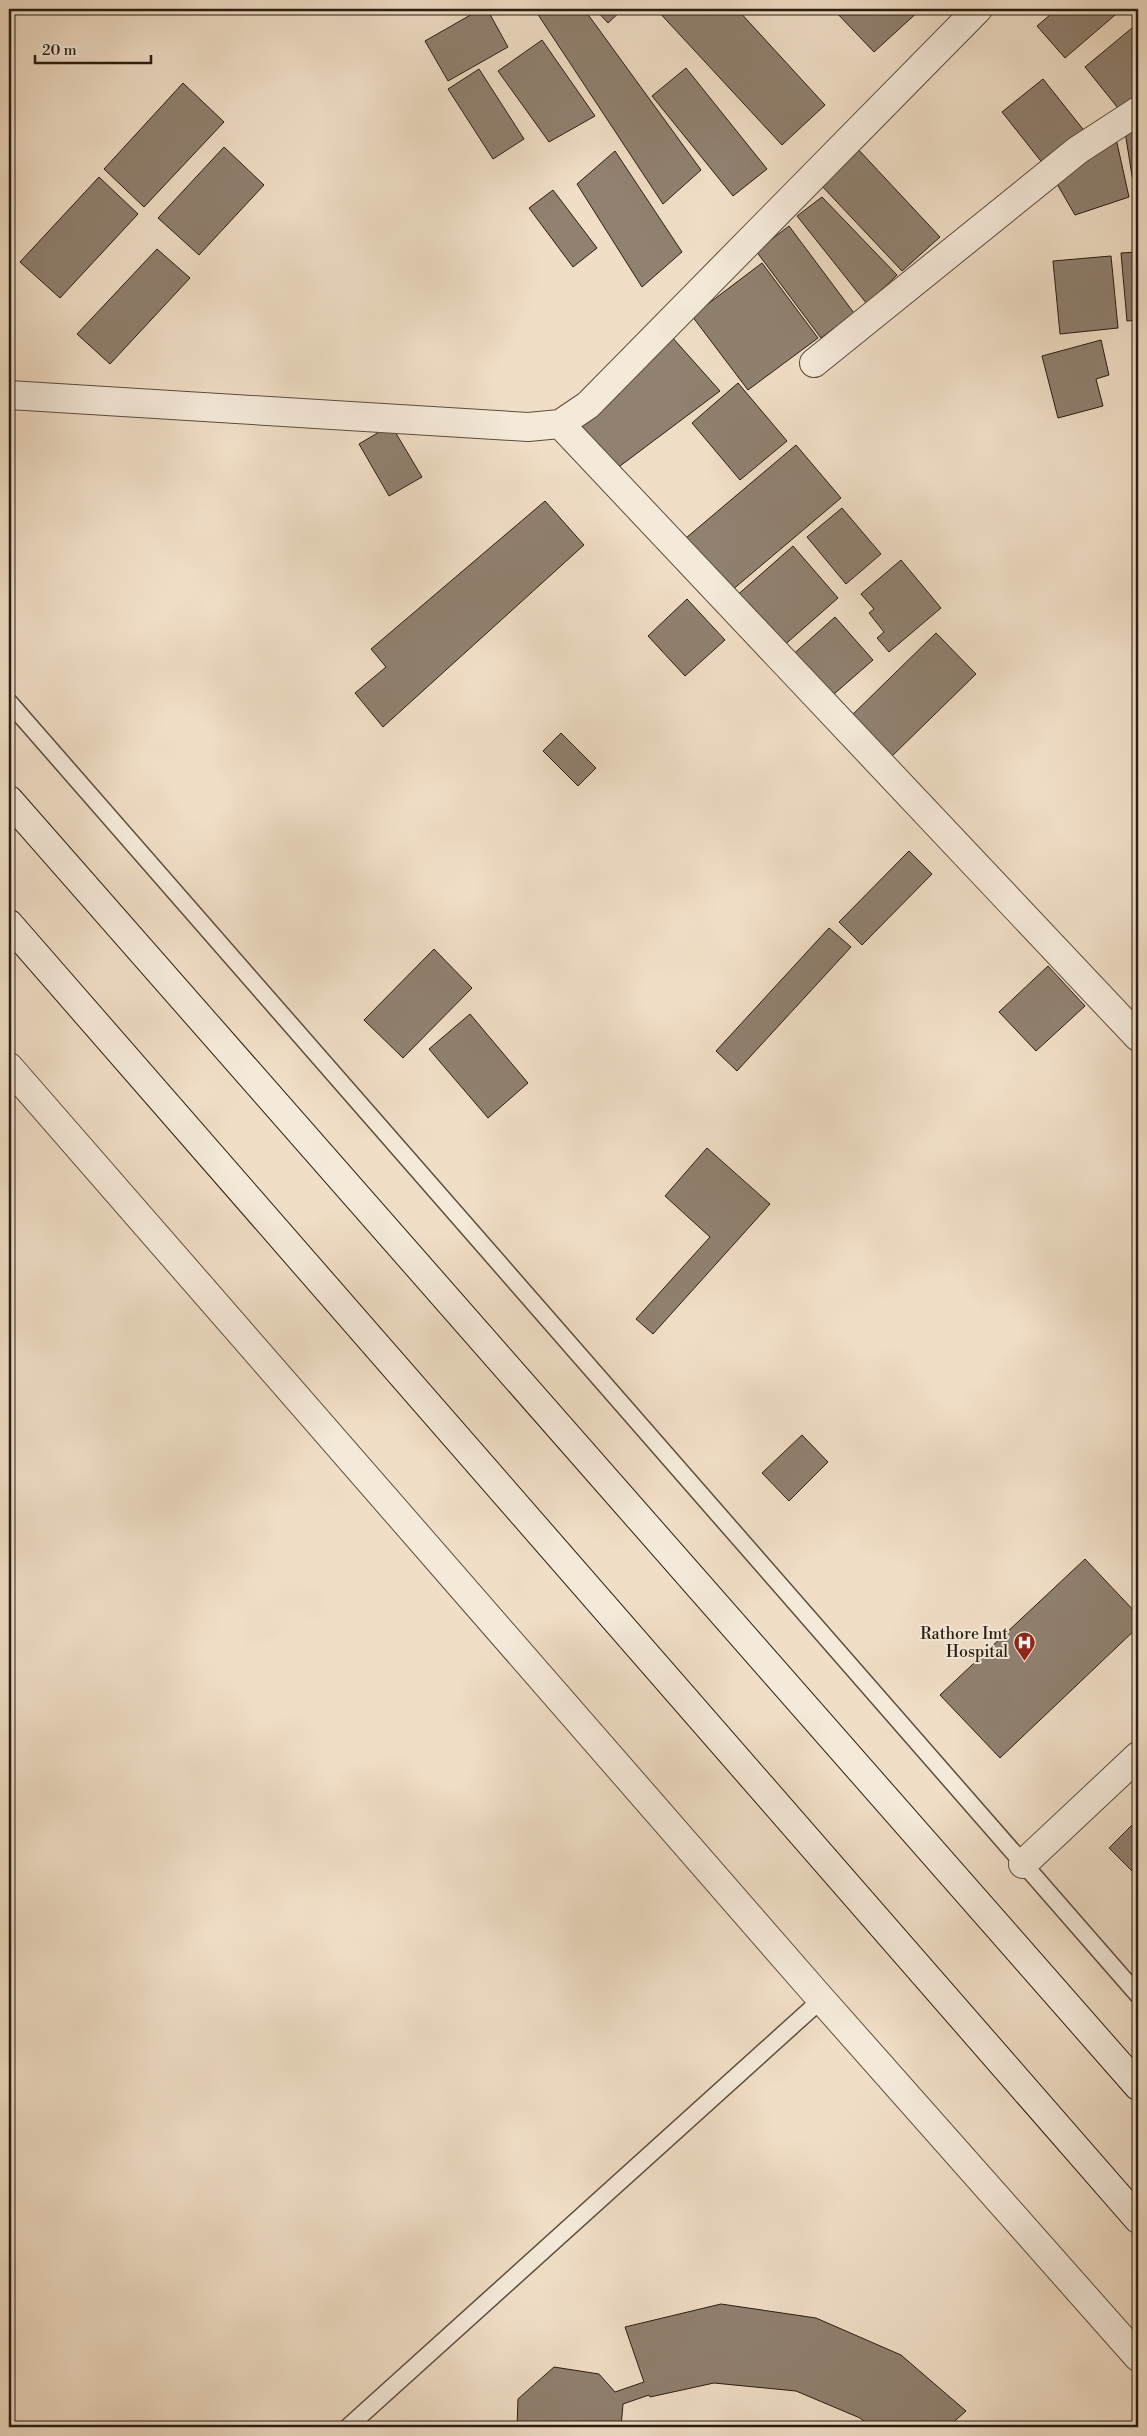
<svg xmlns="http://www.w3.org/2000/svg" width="1147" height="2436" viewBox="0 0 1147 2436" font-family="'Libre Bodoni',serif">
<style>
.building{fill:#908170;stroke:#291d12}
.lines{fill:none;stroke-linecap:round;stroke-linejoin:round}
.lane-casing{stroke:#5b4d3f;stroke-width:19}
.street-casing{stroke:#5b4d3f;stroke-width:30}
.secondary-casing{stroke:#291d12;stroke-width:30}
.lane{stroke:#f5eada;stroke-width:16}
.street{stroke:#f5eada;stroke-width:28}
.secondary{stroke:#f5eada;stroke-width:28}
.labels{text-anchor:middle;stroke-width:4;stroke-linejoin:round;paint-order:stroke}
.poi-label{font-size:16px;fill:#291d12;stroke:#f5eada;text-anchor:end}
</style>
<rect width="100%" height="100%" fill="#f0dec6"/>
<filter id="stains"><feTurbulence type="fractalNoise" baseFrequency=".004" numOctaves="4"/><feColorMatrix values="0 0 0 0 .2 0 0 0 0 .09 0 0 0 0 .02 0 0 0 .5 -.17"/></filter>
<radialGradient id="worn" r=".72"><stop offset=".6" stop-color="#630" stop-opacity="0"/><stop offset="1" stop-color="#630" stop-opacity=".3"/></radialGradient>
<g class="building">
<path d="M 481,9 L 487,9 L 508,47 L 448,81 L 425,41 Z"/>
<path d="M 584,9 L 701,170 L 663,204 L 535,10 Z"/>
<path d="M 595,9 L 623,9 L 608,23 Z"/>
<path d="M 656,9 L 737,9 L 825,105 L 782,145 Z"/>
<path d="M 833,9 L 921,9 L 874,52 Z"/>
<path d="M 1057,9 L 1122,9 L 1065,58 L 1037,26 Z"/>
<path d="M 1138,23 L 1138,100 L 1122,113 L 1085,67 Z"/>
<path d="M 542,40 L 595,116 L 549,142 L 498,71 Z"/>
<path d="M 686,68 L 767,169 L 733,196 L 652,96 Z"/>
<path d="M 479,69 L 524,139 L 493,159 L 448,89 Z"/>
<path d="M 1043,79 L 1086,133 L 1044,165 L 1002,112 Z"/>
<path d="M 183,83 L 224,122 L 144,207 L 104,169 Z"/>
<path d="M 1138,130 L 1138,193 L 1135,194 L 1125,132 Z"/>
<path d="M 1115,134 L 1129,197 L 1075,215 L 1053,177 Z"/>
<path d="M 224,147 L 264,185 L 199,255 L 158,218 Z"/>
<path d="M 856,147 L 940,237 L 902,271 L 820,184 Z"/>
<path d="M 615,151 L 682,252 L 642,287 L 577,184 Z"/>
<path d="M 99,177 L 138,214 L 60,298 L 20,262 Z"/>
<path d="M 553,190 L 597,248 L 573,267 L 529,208 Z"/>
<path d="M 822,197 L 897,275 L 867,304 L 797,216 Z"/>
<path d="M 789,226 L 854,313 L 821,338 L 756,251 Z"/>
<path d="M 157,249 L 190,278 L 110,364 L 77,334 Z"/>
<path d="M 1138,252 L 1138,320 L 1127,321 L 1121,253 Z"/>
<path d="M 1111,256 L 1118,328 L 1060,334 L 1053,261 Z"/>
<path d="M 762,263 L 818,338 L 748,390 L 692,316 Z"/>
<path d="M 671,336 L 720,391 L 612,472 L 576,428 Z"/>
<path d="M 1101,340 L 1109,375 L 1096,379 L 1103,406 L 1058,418 L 1042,356 Z"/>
<path d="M 738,383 L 787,441 L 740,480 L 692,423 Z"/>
<path d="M 391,425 L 422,477 L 389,496 L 359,444 Z"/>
<path d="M 796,445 L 841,498 L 731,591 L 686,538 Z"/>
<path d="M 545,501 L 584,545 L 383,727 L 355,693 L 386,667 L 371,649 Z"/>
<path d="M 842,508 L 881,554 L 846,584 L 807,537 Z"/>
<path d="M 793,546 L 838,598 L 781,648 L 734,598 Z"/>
<path d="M 901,560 L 941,608 L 889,652 L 877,638 L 884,632 L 869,613 L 874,609 L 861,594 Z"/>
<path d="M 687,599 L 725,640 L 685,676 L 648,636 Z"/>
<path d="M 835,617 L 873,660 L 826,701 L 789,658 Z"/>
<path d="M 936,633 L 976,674 L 887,761 L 847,720 Z"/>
<path d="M 561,733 L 596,768 L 578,786 L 543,751 Z"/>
<path d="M 909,851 L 932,874 L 862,945 L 839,922 Z"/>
<path d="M 829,928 L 851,947 L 737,1071 L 716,1051 Z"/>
<path d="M 434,949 L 472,988 L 403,1058 L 364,1020 Z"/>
<path d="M 1048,966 L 1085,1006 L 1036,1051 L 999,1012 Z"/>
<path d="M 470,1014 L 528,1083 L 488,1118 L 429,1049 Z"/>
<path d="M 707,1148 L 770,1204 L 653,1334 L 636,1319 L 710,1237 L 665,1196 Z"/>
<path d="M 802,1435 L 828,1462 L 789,1501 L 762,1473 Z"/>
<path d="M 1085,1559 L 1138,1615 L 1138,1627 L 1000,1758 L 940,1695 Z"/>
<path d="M 1138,1819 L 1138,1877 L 1109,1848 Z"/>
<path d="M 721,2304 L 816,2318 L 901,2355 L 966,2411 L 948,2427 L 871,2427 L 860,2418 L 796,2391 L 714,2383 L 650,2397 L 649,2395 L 623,2404 L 621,2427 L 517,2427 L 518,2399 L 554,2367 L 599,2374 L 615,2392 L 644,2382 L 625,2327 Z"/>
</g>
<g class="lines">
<defs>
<g id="lane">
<path d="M 9,702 L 1138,1995"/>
<path d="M 348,2427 L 822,1999"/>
</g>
<g id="street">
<path d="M 814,363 L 1078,150 L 1138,111"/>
<path d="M 9,395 L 528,427 L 560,424 L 588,405 L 978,9"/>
<path d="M 560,424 L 1138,1037"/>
<path d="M 9,1067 L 814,1991 L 1138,2357"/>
<path d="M 1023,1864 L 1138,1756"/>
</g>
<g id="secondary">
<path d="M 9,800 L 1138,2086"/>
<path d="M 9,924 L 1138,2219"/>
</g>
</defs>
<use href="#lane" class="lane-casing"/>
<use href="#street" class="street-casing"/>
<use href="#secondary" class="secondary-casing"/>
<use href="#lane" class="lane"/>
<use href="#street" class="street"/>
<use href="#secondary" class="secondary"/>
</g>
<defs>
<symbol id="hospital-pin" viewBox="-11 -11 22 30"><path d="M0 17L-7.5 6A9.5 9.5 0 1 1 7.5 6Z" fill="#8f2418" stroke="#f5eada"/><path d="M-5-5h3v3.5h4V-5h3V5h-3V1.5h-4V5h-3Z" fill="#fff"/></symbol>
</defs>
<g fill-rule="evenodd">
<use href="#hospital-pin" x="1012" y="1630" width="25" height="34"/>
</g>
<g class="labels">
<g class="poi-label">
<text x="1008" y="1639">Rathore Imt<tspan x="1008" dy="18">Hospital</tspan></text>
</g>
</g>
<rect width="1147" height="2436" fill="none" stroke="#f0dec6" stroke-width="30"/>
<rect x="10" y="10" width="1127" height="2416" fill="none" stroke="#291d12" stroke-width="2.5"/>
<rect x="15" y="15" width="1117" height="2406" fill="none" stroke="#291d12"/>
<path d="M35 55v8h116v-8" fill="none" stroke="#291d12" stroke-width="2.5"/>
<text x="42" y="55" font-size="15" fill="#291d12" stroke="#f5eada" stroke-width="4" paint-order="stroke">20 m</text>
<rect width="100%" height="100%" filter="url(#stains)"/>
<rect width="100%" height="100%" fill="url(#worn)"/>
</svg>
